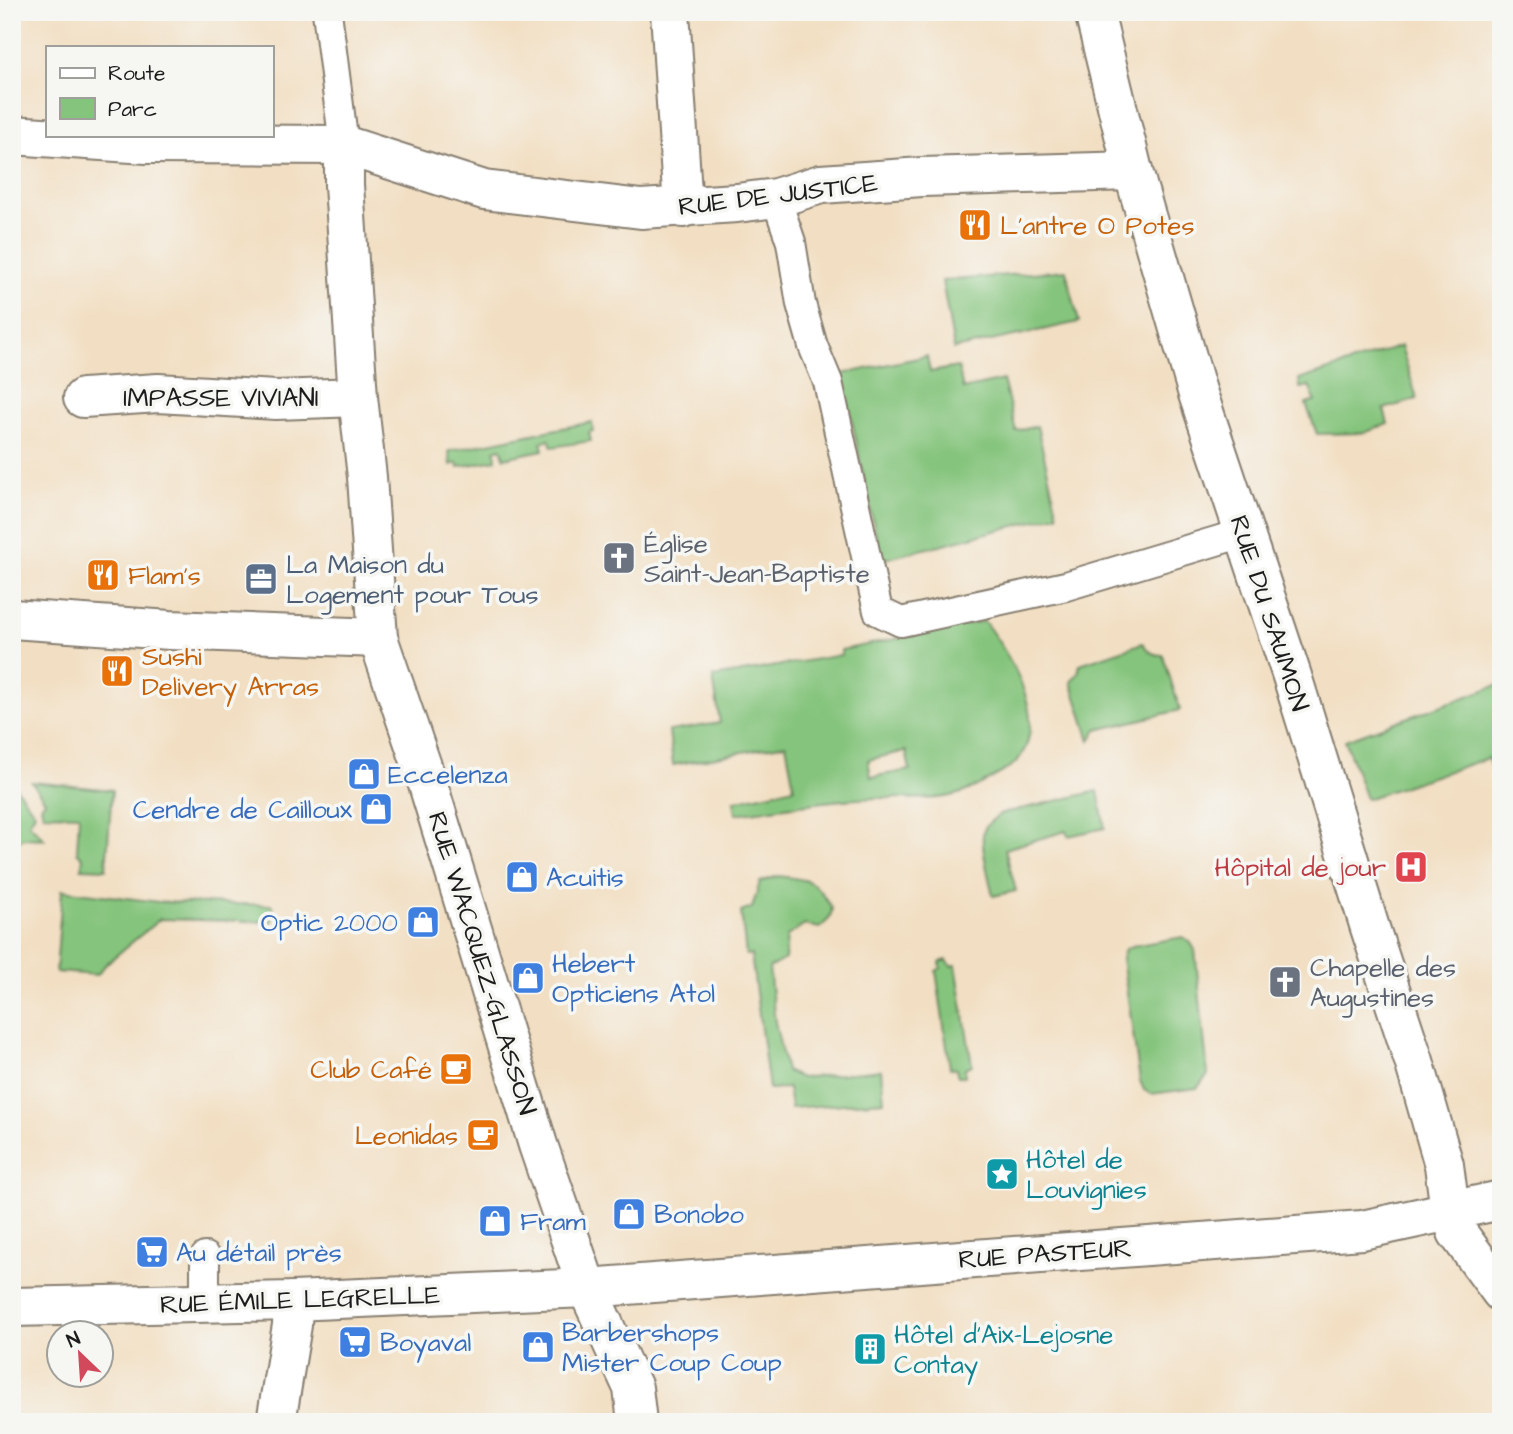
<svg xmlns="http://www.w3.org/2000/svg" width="1513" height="1434" viewBox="0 0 1513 1434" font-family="'Architects Daughter',sans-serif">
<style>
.green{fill:#84c47c;stroke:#50704c;stroke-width:2;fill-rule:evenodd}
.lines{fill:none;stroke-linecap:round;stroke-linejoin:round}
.lane-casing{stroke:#877e70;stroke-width:32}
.street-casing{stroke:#877e70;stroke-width:42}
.lane{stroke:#fff;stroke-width:28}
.street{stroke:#fff;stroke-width:38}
.labels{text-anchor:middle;stroke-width:7;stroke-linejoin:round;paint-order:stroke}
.street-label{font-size:26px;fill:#1c1c1c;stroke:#f6f6f2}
.food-label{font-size:26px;fill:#c56008;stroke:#f6f6f2;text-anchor:start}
.worship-label{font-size:26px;fill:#5b616d;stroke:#f6f6f2;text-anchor:start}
.service-label{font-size:26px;fill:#4e5e75;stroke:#f6f6f2;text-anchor:start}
.shop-label{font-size:26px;fill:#366cbe;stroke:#f6f6f2;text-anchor:start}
.health-label{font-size:26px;fill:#be3a42;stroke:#f6f6f2;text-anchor:end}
.culture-label{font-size:26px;fill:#0d838f;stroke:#f6f6f2;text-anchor:start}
</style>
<rect width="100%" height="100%" fill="#f6f6f2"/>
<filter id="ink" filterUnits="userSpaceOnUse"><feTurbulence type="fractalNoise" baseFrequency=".0143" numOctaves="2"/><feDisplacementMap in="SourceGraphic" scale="14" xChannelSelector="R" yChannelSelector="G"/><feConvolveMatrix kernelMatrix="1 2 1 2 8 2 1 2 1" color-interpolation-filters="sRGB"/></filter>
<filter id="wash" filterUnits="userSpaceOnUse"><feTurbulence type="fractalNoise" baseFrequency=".00686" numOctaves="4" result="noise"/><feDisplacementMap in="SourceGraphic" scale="28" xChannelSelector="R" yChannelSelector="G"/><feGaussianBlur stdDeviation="1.57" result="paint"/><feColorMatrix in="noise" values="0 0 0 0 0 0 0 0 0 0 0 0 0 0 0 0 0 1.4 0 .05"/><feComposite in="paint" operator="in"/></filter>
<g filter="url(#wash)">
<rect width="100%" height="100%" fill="#f2dfc3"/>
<g class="green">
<path d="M 1066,270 L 1079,322 L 954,349 L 942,281 Z"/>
<path d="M 1401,346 L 1417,399 L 1384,409 L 1388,424 L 1364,433 L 1317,434 L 1306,404 L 1315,401 L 1309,386 L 1300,388 L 1299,380 Z"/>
<path d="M 927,356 L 930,372 L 958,367 L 963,389 L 1003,380 L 1016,431 L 1037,426 L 1058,515 L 881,560 L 842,374 Z"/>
<path d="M 592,422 L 593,431 L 589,432 L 591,441 L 552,447 L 549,439 L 541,442 L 543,450 L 504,458 L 501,448 L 495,450 L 496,460 L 458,467 L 457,463 L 451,465 L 449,451 Z"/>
<path d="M 984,621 C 1009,654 1048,715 1021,756 C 1013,768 999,774 987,781 C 978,785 968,792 958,794 C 931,802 906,797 879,798 C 831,799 783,808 736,814 L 734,801 L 794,788 L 786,744 L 673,765 L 669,731 L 720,723 L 713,677 L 841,655 L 841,650 ZM 906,751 L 910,770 L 871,777 L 868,760 Z"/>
<path d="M 1143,643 C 1148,652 1153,655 1163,655 L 1180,710 L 1097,730 L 1090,740 L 1071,682 L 1078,673 L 1080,664 Z"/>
<path d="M 1501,684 L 1501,775 L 1494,777 L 1488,758 L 1366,799 L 1345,740 Z"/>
<path d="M 12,778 L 15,786 L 35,813 L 29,823 L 44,839 L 23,838 L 12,848 Z"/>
<path d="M 32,782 L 112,790 L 106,869 L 81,868 L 83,858 L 77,852 L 79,815 L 43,814 L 41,806 L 45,801 Z"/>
<path d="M 1098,791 L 1105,828 L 1068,836 L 1066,831 L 1005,849 L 1016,891 L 993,896 C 990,882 979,841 984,830 C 987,823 995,818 1000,814 Z"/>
<path d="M 778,876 C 812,881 814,878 832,909 L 830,918 L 820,928 L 805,925 L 787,936 L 785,959 L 769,968 L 775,1022 L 786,1071 L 801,1078 L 881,1070 L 884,1101 L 791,1108 L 788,1088 L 769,1089 L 751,955 L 746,955 L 741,912 L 752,908 L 760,882 Z"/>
<path d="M 62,890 L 159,902 L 273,905 L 272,922 L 160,919 L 106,964 L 97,975 L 56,972 Z"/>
<path d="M 1183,937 L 1191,943 L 1195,950 L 1208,1075 L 1197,1088 L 1151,1094 L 1144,1090 L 1140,1081 L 1122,958 L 1125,949 L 1132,946 Z"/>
<path d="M 947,960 L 951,966 L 956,965 L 972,1065 L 965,1068 L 965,1076 L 958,1076 L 956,1069 L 950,1068 L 936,971 L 941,968 L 940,962 Z"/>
</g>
</g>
<g filter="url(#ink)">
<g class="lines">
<defs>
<g id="lane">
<path d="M 327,12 L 344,145"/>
<path d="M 776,198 L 791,242 L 801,304 L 813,346 L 828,382 L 878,611 L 901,622 L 1066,586 L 1243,533"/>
<path d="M 205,1257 L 205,1302"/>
</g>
<g id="street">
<path d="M 670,12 L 683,208"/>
<path d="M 1094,12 L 1133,171 L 1197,391 L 1292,676 L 1370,928 L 1414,1061 L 1444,1165 L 1450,1211 L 1457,1232 L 1501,1292"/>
<path d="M 12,135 L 147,144 L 344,145 L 484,190 L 641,209 L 737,203 L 776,198 L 821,184 L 922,177 L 1133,171"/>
<path d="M 344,145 L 344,185 L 358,397 L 367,477 L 378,638 L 426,778 L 538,1145 L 587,1288 L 633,1388 L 637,1422"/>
<path d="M 83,398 L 158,393 L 276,400 L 358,397"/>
<path d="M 12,619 L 170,630 L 378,638"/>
<path d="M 12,1307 L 293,1301 L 587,1288 L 1362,1230 L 1501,1200"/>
<path d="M 276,1422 L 292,1325 L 293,1301"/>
</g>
</defs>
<use href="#lane" class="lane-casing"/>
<use href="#street" class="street-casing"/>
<use href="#lane" class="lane"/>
<use href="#street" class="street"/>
</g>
</g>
<defs>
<symbol id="restaurant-square" viewBox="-11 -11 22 22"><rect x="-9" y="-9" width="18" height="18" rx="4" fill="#e8710a" stroke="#f6f6f2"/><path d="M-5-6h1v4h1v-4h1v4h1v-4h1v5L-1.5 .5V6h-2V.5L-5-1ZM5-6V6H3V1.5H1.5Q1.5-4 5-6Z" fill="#fff"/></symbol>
<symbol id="church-square" viewBox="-11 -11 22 22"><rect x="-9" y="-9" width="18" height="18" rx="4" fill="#6b7280" stroke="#f6f6f2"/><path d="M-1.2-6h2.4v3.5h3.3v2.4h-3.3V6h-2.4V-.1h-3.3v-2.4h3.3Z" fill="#fff"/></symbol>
<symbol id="office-square" viewBox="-11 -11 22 22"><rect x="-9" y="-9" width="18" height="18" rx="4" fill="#5c6f8a" stroke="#f6f6f2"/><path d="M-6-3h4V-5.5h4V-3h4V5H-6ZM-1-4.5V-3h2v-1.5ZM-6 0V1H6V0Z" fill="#fff"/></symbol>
<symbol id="shop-square" viewBox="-11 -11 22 22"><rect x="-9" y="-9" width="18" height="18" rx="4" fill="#3f7fe0" stroke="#f6f6f2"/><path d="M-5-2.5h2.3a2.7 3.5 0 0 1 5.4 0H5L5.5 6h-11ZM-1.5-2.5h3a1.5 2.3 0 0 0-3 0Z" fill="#fff"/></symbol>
<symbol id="hospital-square" viewBox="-11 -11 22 22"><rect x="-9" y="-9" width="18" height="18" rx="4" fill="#e0444e" stroke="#f6f6f2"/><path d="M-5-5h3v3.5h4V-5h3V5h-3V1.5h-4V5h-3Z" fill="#fff"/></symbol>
<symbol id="cafe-square" viewBox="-11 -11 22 22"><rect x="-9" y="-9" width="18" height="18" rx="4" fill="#e8710a" stroke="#f6f6f2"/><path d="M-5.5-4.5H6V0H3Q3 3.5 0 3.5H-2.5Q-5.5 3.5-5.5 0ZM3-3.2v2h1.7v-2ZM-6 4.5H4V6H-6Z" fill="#fff"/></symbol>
<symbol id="sight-square" viewBox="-11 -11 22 22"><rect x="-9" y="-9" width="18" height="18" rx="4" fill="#0f9aa8" stroke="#f6f6f2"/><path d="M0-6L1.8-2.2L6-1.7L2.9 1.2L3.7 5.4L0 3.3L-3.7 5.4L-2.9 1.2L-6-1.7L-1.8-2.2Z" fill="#fff"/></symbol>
<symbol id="supermarket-square" viewBox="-11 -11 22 22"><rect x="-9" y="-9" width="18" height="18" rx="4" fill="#3f7fe0" stroke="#f6f6f2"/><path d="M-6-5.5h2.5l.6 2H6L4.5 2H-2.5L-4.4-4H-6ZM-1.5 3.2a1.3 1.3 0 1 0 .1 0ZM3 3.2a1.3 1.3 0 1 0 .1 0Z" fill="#fff"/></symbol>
<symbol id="building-square" viewBox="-11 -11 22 22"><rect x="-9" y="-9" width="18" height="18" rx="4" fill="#0f9aa8" stroke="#f6f6f2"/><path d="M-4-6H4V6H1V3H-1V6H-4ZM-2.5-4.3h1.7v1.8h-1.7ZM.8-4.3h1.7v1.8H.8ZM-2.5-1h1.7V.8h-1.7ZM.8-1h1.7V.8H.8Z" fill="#fff"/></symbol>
</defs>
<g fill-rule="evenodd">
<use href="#restaurant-square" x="956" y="206" width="38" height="38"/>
<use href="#church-square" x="600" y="539" width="38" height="38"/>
<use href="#restaurant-square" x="84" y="556" width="38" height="38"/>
<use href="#office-square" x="242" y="560" width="38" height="38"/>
<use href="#restaurant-square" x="98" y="652" width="38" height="38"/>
<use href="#shop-square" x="345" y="755" width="38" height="38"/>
<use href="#shop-square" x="357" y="790" width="38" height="38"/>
<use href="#hospital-square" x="1392" y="848" width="38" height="38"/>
<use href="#shop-square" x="503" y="858" width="38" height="38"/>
<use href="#shop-square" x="404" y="903" width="38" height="38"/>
<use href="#shop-square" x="509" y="959" width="38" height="38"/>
<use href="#church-square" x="1266" y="963" width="38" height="38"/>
<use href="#cafe-square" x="437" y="1050" width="38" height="38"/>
<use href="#cafe-square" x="464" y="1116" width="38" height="38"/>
<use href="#sight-square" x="983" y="1155" width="38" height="38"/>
<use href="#shop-square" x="610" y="1195" width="38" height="38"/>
<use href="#shop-square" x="476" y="1202" width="38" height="38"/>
<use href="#supermarket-square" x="133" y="1233" width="38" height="38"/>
<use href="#supermarket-square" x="336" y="1323" width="38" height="38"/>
<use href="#shop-square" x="519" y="1328" width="38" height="38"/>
<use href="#building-square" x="851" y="1330" width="38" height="38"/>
</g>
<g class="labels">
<g class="street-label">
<text transform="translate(778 194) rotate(-7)" y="9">RUE DE JUSTICE</text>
<text x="221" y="406">IMPASSE VIVIANI</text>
<text transform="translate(1270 613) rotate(72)" y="9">RUE DU SAUMON</text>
<text transform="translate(483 963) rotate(73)" y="9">RUE WACQUEZ-GLASSON</text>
<text transform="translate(1045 1253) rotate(-4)" y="9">RUE PASTEUR</text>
<text transform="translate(300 1299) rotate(-2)" y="9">RUE ÉMILE LEGRELLE</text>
</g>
<g class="food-label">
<text x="1000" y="234">L'antre O Potes</text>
<text x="128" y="584">Flam's</text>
<text x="142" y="665">Sushi<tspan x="142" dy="30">Delivery Arras</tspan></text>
<text x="432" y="1078" text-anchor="end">Club Café</text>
<text x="458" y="1144" text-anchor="end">Leonidas</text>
</g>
<g class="worship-label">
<text x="644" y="552">Église<tspan x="644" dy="30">Saint-Jean-Baptiste</tspan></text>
<text x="1310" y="976">Chapelle des<tspan x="1310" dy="30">Augustines</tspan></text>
</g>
<g class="service-label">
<text x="286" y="573">La Maison du<tspan x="286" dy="30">Logement pour Tous</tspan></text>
</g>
<g class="shop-label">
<text x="388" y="783">Eccelenza</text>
<text x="352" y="818" text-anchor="end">Cendre de Cailloux</text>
<text x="546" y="886">Acuitis</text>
<text x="398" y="931" text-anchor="end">Optic 2000</text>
<text x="552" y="972">Hebert<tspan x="552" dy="30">Opticiens Atol</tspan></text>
<text x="654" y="1223">Bonobo</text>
<text x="520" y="1230">Fram</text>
<text x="176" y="1261">Au détail près</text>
<text x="562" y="1341">Barbershops<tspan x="562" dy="30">Mister Coup Coup</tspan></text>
<text x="380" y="1351">Boyaval</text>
</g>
<g class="health-label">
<text x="1386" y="876">Hôpital de jour</text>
</g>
<g class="culture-label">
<text x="1026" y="1168">Hôtel de<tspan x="1026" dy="30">Louvignies</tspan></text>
<text x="894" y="1343">Hôtel d'Aix-Lejosne<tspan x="894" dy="30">Contay</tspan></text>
</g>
</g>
<rect width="1513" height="1434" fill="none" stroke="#f6f6f2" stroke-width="42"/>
<rect x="46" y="46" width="228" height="91" fill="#f6f6f2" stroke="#9f9f9c" stroke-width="2"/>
<rect x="60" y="68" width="35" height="10" fill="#ffffff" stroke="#9f9f9c" stroke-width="2"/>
<text x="108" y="80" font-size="21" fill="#1c1c1c">Route</text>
<rect x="60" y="98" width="35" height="21" fill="#84c47c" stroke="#9f9f9c" stroke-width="2"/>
<text x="108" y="116" font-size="21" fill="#1c1c1c">Parc</text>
<g transform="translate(80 1354) rotate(335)"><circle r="33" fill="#f6f6f2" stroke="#9f9f9c" stroke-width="2"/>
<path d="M0-5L12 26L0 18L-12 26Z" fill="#d1495b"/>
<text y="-10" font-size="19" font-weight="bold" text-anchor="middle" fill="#1c1c1c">N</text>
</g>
</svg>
